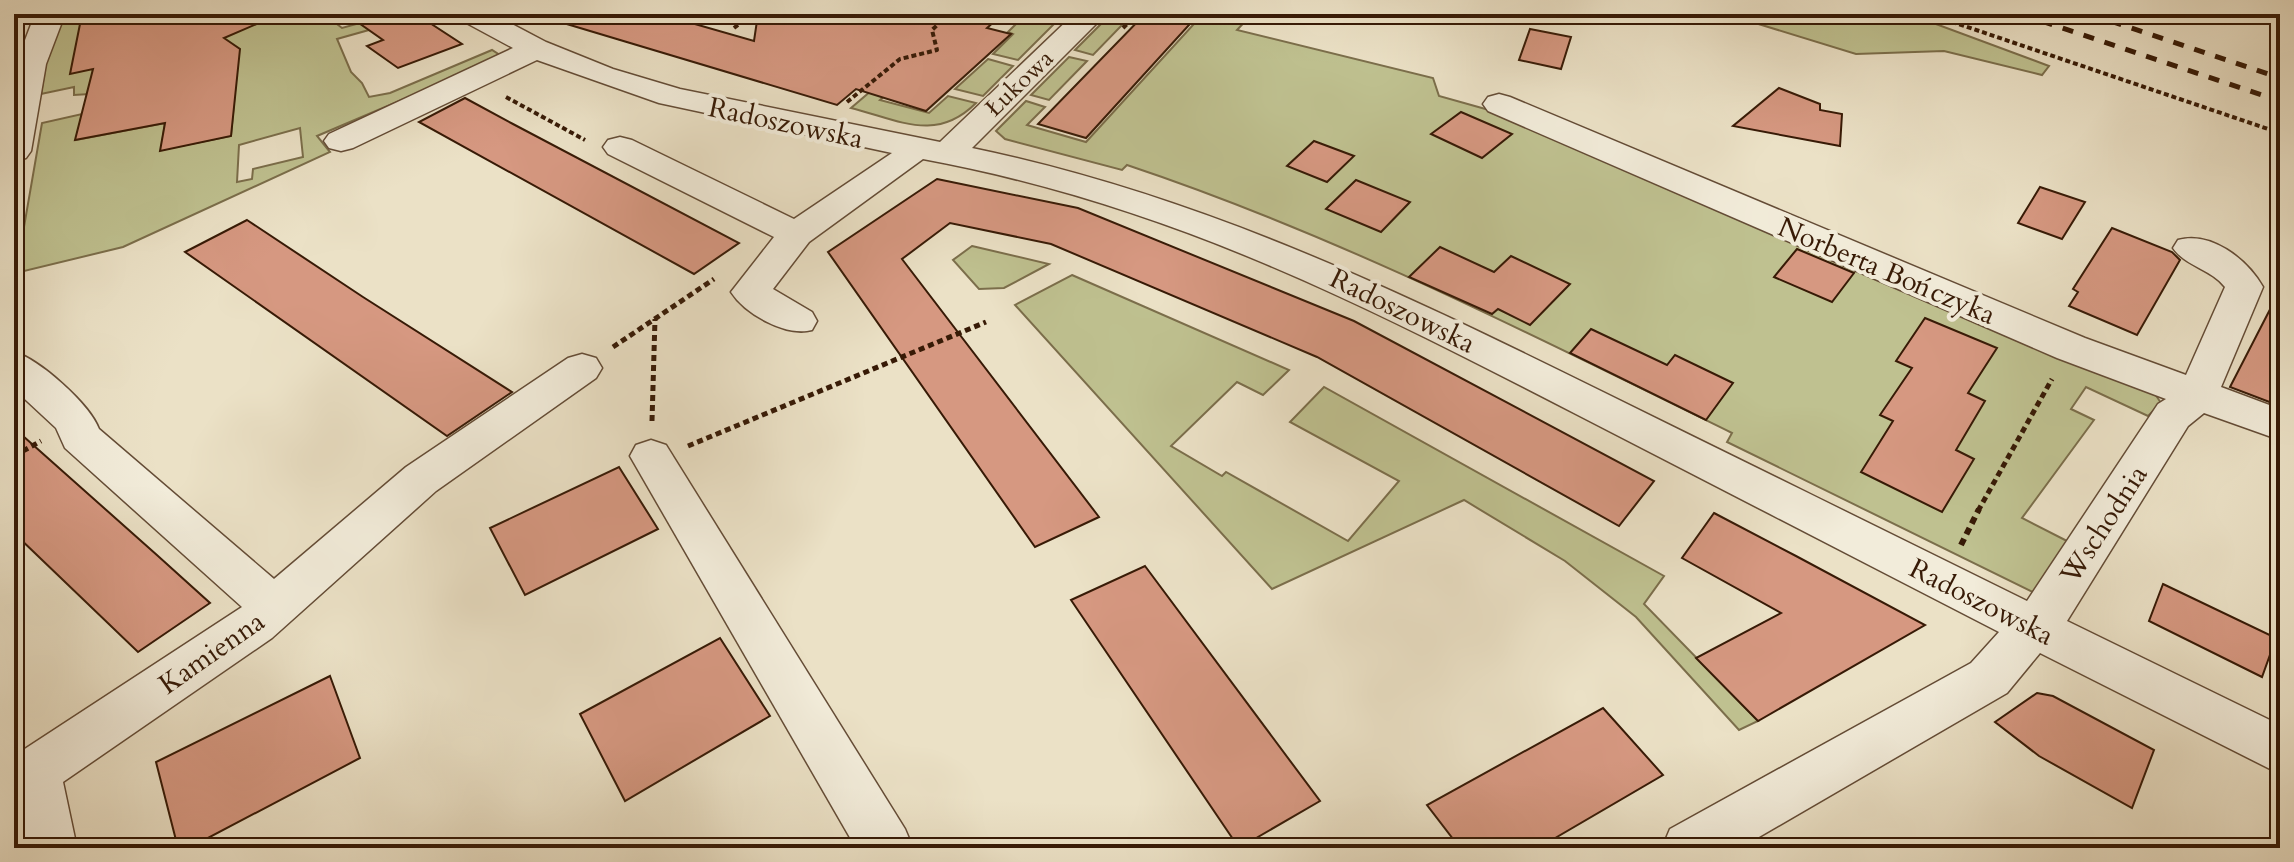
<svg xmlns="http://www.w3.org/2000/svg" width="2294" height="862" viewBox="0 0 2294 862" font-family="Cardo,serif">
<style>
.green{fill:#bfc190;stroke:#7b6e4b;stroke-width:2;fill-rule:evenodd}
.building{fill:#d69881;stroke:#371a06;stroke-width:2}
.lines{fill:none;stroke-linecap:round;stroke-linejoin:round}
.minor-casing{stroke:#644c36;stroke-width:3}
.path-far2{stroke:#371a06;stroke-width:4;stroke-dasharray:5 3;stroke-linecap:butt}
.path-far1{stroke:#371a06;stroke-width:5;stroke-dasharray:6 4;stroke-linecap:butt}
.path{stroke:#371a06;stroke-width:6;stroke-dasharray:7 5;stroke-linecap:butt}
.minor{fill:#f2ecda;fill-rule:evenodd}
.rail{stroke:#371a06;stroke-width:5;stroke-dasharray:11 11;stroke-linecap:butt}
.labels{text-anchor:middle;stroke-width:8;stroke-linejoin:round;paint-order:stroke}
.far-street-label{font-size:24px;fill:#371a06;stroke:#f2ecda}
.street-label{font-size:28px;fill:#371a06;stroke:#f2ecda}
</style>
<rect width="100%" height="100%" fill="#ebe1c6"/>
<filter id="stains"><feTurbulence type="fractalNoise" baseFrequency=".0025" numOctaves="4"/><feColorMatrix values="0 0 0 0 .2 0 0 0 0 .09 0 0 0 0 .02 0 0 0 .5 -.17"/></filter>
<radialGradient id="worn" r=".72"><stop offset=".6" stop-color="#630" stop-opacity="0"/><stop offset="1" stop-color="#630" stop-opacity=".3"/></radialGradient>
<g class="green">
<path d="M 61,14 L 324,14 L 342,28 L 393,14 L 426,14 L 337,39 L 351,72 L 362,83 L 369,97 L 390,93 L 492,50 L 503,57 L 317,136 L 330,152 L 123,247 L 16,273 L 42,123 L 82,114 L 76,140 L 165,123 L 161,150 L 231,136 L 238,59 L 90,94 L 74,95 L 74,87 L 41,94 L 49,45 ZM 300,128 L 303,157 L 253,169 L 252,179 L 237,182 L 239,145 Z"/>
<path d="M 1026,14 L 1050,16 L 1056,22 L 1018,60 L 993,54 L 1013,34 L 1008,32 Z"/>
<path d="M 1203,14 L 1252,14 L 1237,30 L 1433,78 L 1439,96 L 1489,110 L 2155,394 L 2161,403 L 2148,416 L 2086,387 L 2071,409 L 2094,420 L 2022,518 L 2069,542 L 2037,594 L 1727,442 L 1732,433 C 1534,336 1337,235 1127,165 L 1122,170 L 1005,139 L 996,131 L 1026,101 L 1045,107 L 1027,125 L 1086,142 Z"/>
<path d="M 1726,14 L 1909,14 L 2049,66 L 2042,75 L 1944,51 L 1856,54 Z"/>
<path d="M 1106,19 L 1123,24 L 1093,55 L 1075,50 Z"/>
<path d="M 936,52 L 880,100 L 929,113 L 948,96 L 976,103 C 936,143 899,120 851,108 L 905,62 Z"/>
<path d="M 1069,57 L 1087,61 L 1049,100 L 1031,95 Z"/>
<path d="M 988,59 L 1013,66 L 983,96 L 955,89 Z"/>
<path d="M 972,246 L 1049,264 L 1004,288 L 979,289 L 953,260 Z"/>
<path d="M 1072,275 L 1289,370 L 1263,395 L 1237,382 L 1171,446 L 1222,476 L 1226,472 L 1348,541 L 1399,481 L 1290,422 L 1324,387 L 1664,576 L 1644,604 L 1758,721 L 1739,730 L 1636,617 L 1565,561 L 1464,500 L 1272,589 L 1015,305 Z"/>
</g>
<g class="building">
<path d="M 82,14 L 280,14 L 224,38 L 240,49 L 231,136 L 160,151 L 165,123 L 75,140 L 93,69 L 70,74 Z"/>
<path d="M 346,14 L 416,14 L 462,44 L 398,68 L 367,46 L 383,40 Z"/>
<path d="M 561,14 L 660,14 L 754,41 L 758,14 L 1003,14 L 987,28 L 1011,34 L 926,111 L 856,89 L 837,105 L 560,22 Z"/>
<path d="M 1145,14 L 1199,14 L 1086,138 L 1038,124 Z"/>
<path d="M 1530,29 L 1571,37 L 1561,69 L 1519,60 Z"/>
<path d="M 1779,88 L 1820,104 L 1820,110 L 1842,114 L 1840,146 L 1733,126 Z"/>
<path d="M 465,98 L 513,124 L 739,243 L 694,274 L 419,122 Z"/>
<path d="M 1461,112 L 1512,134 L 1482,158 L 1431,134 Z"/>
<path d="M 1314,141 L 1354,156 L 1327,182 L 1287,166 Z"/>
<path d="M 937,179 L 1078,208 L 1354,321 L 1654,481 L 1619,526 L 1317,357 L 1051,244 L 950,223 L 902,259 L 1099,517 L 1035,547 L 828,252 Z"/>
<path d="M 1356,180 L 1410,202 L 1381,232 L 1326,209 Z"/>
<path d="M 2040,187 L 2085,202 L 2062,239 L 2018,223 Z"/>
<path d="M 247,220 L 363,297 L 512,392 L 447,436 L 185,252 Z"/>
<path d="M 2112,228 L 2172,252 L 2180,260 L 2137,335 L 2069,306 L 2078,292 L 2073,289 Z"/>
<path d="M 1440,247 L 1494,272 L 1511,256 L 1570,284 L 1530,325 L 1498,309 L 1492,314 L 1409,277 Z"/>
<path d="M 1797,249 L 1854,273 L 1832,302 L 1774,277 Z"/>
<path d="M 2280,290 L 2280,406 L 2230,387 Z"/>
<path d="M 1925,318 L 1997,348 L 1968,393 L 1985,401 L 1956,450 L 1974,459 L 1942,512 L 1861,472 L 1893,421 L 1880,415 L 1912,368 L 1896,361 Z"/>
<path d="M 1591,329 L 1667,365 L 1675,355 L 1733,383 L 1706,420 L 1570,353 Z"/>
<path d="M 14,428 L 158,556 L 210,603 L 138,652 L 14,533 Z"/>
<path d="M 619,467 L 658,529 L 525,595 L 490,528 Z"/>
<path d="M 1714,513 L 1796,556 L 1925,625 L 1758,721 L 1696,658 L 1781,613 L 1682,558 Z"/>
<path d="M 1145,566 L 1320,801 L 1239,848 L 1071,600 Z"/>
<path d="M 2163,584 L 2276,638 L 2262,677 L 2149,621 Z"/>
<path d="M 720,638 L 770,716 L 625,801 L 580,714 Z"/>
<path d="M 330,676 L 360,758 L 189,848 L 178,848 L 156,762 Z"/>
<path d="M 2037,693 L 2053,696 L 2154,750 L 2132,808 L 2039,756 L 1995,722 Z"/>
<path d="M 1603,708 L 1663,775 L 1538,848 L 1460,848 L 1427,805 Z"/>
</g>
<g class="lines">
<defs>
<g id="minor">
<path d="M 35,14 L 65,14 L 46,64 L 31,151 L 26,158 L 14,161 L 14,69 Z"/>
<path d="M 456,14 L 493,14 L 546,42 L 613,69 L 680,89 L 940,142 L 1074,14 L 1106,14 L 972,148 C 1202,196 1394,289 1603,392 C 1744,462 1886,531 2027,601 L 2158,404 L 2166,399 L 2057,358 L 1488,111 L 1483,104 L 1488,97 L 1499,94 L 1510,97 L 2085,338 L 2186,375 L 2225,287 C 2211,269 2185,266 2173,248 L 2178,240 C 2211,231 2247,259 2263,287 L 2221,387 L 2280,409 L 2280,440 L 2204,413 L 2188,426 L 2067,621 L 2280,725 L 2280,774 L 2040,653 L 2007,693 L 1740,848 L 1662,848 L 1670,829 L 1971,663 L 1999,632 C 1857,559 1716,486 1574,413 C 1357,301 1167,204 923,159 L 809,242 L 773,289 L 812,312 L 817,321 L 812,330 C 786,337 745,314 731,292 L 774,237 L 608,154 L 603,147 L 608,140 L 620,137 L 632,140 L 794,219 L 892,153 L 659,103 L 537,60 L 353,148 L 341,151 L 329,148 L 324,141 L 329,134 L 513,48 L 461,20 Z"/>
<path d="M 14,352 C 39,359 90,404 99,429 L 274,579 L 406,467 L 568,358 L 582,354 L 596,358 L 602,368 L 596,378 L 436,491 L 272,638 L 63,782 L 77,848 L 23,848 L 14,810 L 14,756 L 242,607 L 65,448 L 56,428 L 14,389 Z"/>
<path d="M 651,440 L 666,445 L 905,829 L 913,848 L 856,848 L 630,456 L 636,445 Z"/>
</g>
</defs>
<use href="#minor" class="minor-casing"/>
<g class="path-far2">
<path d="M 1929,14 L 2280,133"/>
<path d="M 734,28 L 752,14"/>
<path d="M 1123,28 L 1137,14"/>
<path d="M 506,97 L 585,140"/>
<path d="M 847,102 L 900,59 L 937,50 L 932,30 L 949,14"/>
</g>
<g class="path-far1">
<path d="M 613,347 L 714,279"/>
<path d="M 652,421 L 655,319"/>
<path d="M 688,446 L 986,322"/>
<path d="M 14,456 L 41,441"/>
<path d="M 1978,511 L 2052,379"/>
</g>
<path class="path" d="M 1961,545 L 1979,509"/>
<use href="#minor" class="minor"/>
<g class="rail">
<path d="M 2021,14 L 2280,101"/>
<path d="M 2090,14 L 2280,78"/>
</g>
</g>
<g class="labels">
<g class="far-street-label">
<text transform="translate(1019 83) rotate(-44)" y="8">Łukowa</text>
</g>
<g class="street-label">
<text transform="translate(786 122) rotate(12)" y="10">Radoszowska</text>
<text transform="translate(1887 270) rotate(23)" y="10">Norberta Bończyka</text>
<text transform="translate(1403 310) rotate(26)" y="10">Radoszowska</text>
<text transform="translate(2103 524) rotate(-57)" y="10">Wschodnia</text>
<text transform="translate(1982 601) rotate(27)" y="10">Radoszowska</text>
<text transform="translate(211 652) rotate(-35)" y="10">Kamienna</text>
</g>
</g>
<rect width="2294" height="862" fill="none" stroke="#ebe1c6" stroke-width="48"/>
<rect x="16" y="16" width="2262" height="830" fill="none" stroke="#371a06" stroke-width="4"/>
<rect x="24" y="24" width="2246" height="814" fill="none" stroke="#371a06" stroke-width="2"/>
<rect width="100%" height="100%" filter="url(#stains)"/>
<rect width="100%" height="100%" fill="url(#worn)"/>
</svg>
